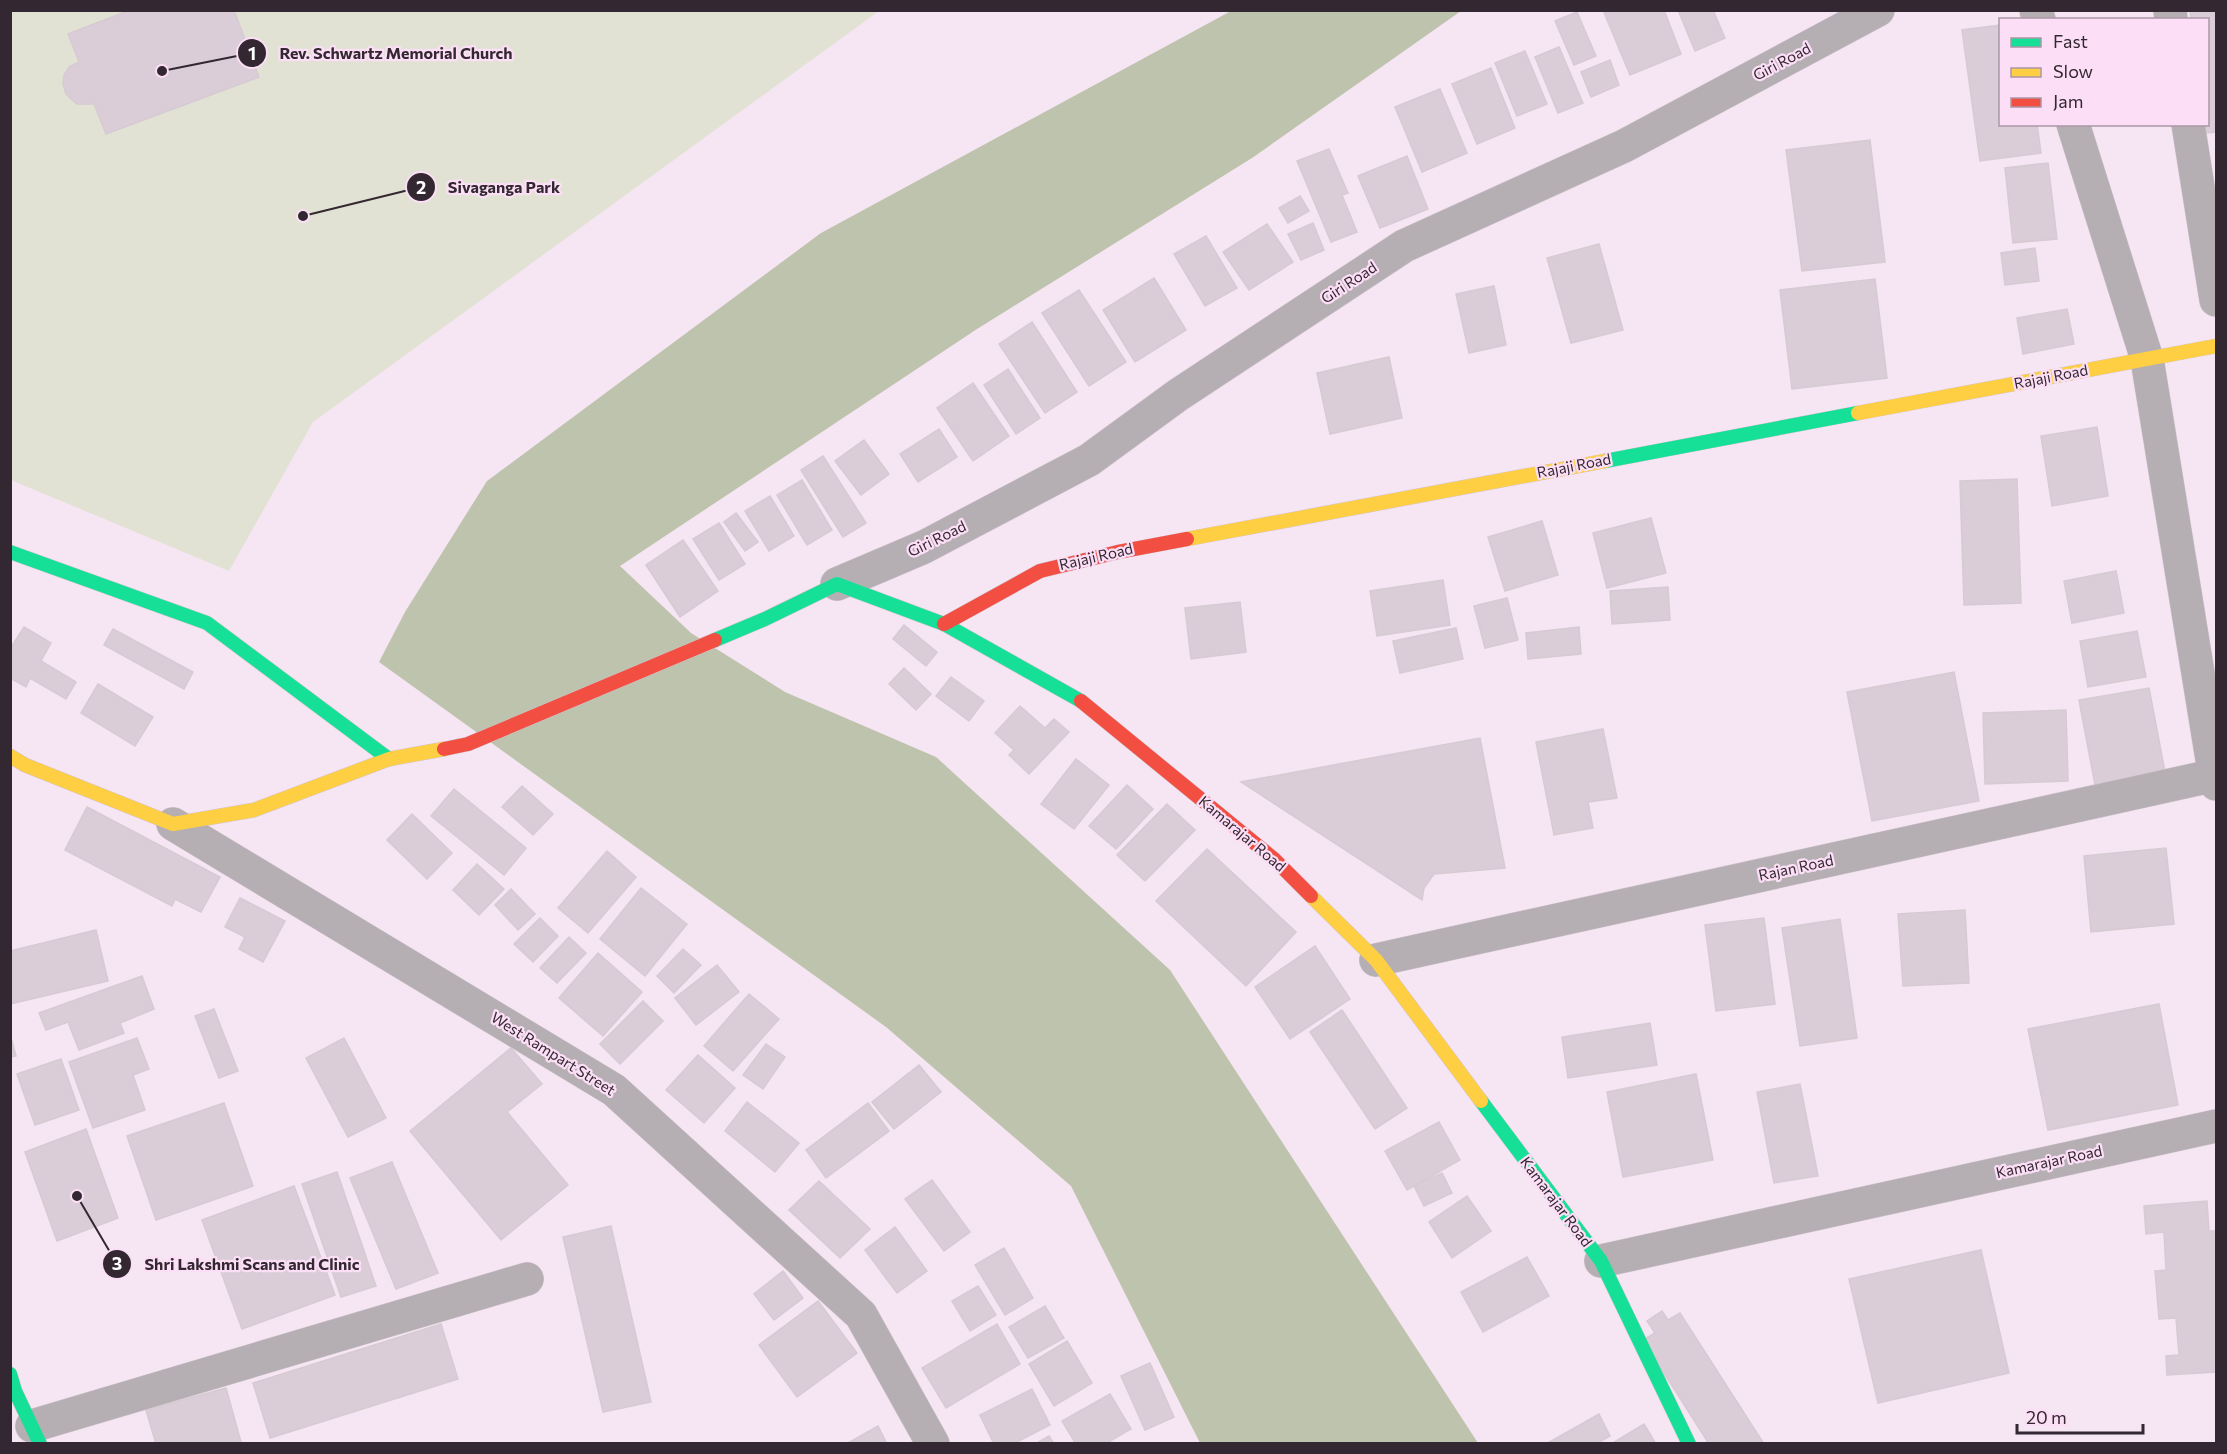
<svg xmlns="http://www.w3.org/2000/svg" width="2227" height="1454" viewBox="0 0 2227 1454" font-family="Commissioner,sans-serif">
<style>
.green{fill:#e1e2d4}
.water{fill:#bdc3ac}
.building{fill:#dacdd7;stroke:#d6cad3;stroke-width:1.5}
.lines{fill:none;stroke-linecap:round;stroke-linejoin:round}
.street-casing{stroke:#d1c5ce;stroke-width:34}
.fast-casing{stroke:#d1c5ce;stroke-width:15}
.slow-casing{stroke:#d1c5ce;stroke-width:15}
.jam-casing{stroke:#d1c5ce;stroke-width:15}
.street{stroke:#b5afb4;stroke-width:33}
.fast{stroke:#16e098;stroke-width:14}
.slow{stroke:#ffcf43;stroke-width:14}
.jam{stroke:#f24e42;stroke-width:14}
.labels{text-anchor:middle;stroke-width:4.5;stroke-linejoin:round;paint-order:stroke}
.street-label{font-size:15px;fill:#332831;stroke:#fcdff6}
.leader{fill:none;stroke:#332831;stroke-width:2}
.callout-dot{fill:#332831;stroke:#fcdff6;stroke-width:2}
.mark-label{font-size:18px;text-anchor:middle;font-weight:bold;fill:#fff}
.callout-label{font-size:16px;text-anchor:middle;font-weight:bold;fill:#332831;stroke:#fcdff6;stroke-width:4.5;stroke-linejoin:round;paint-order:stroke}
</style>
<rect width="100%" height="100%" fill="#f6e5f2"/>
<path class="green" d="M 10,11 L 879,11 L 313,422 L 229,571 L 11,480 Z"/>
<path class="water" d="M 1231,11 L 1461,11 L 1252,158 L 977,329 L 620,566 L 691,633 L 785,692 L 936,757 L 1170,970 L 1478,1443 L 1200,1443 L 1071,1186 L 886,1027 L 379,662 L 405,612 L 487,481 L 821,233 Z"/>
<g class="building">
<path d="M 130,10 L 234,10 L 259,77 L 106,134 L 94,104 L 77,104 L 66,94 L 63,84 L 64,75 L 70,66 L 79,62 L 68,34 Z"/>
<path d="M 1603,10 L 1664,10 L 1681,54 L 1630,75 Z"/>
<path d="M 1678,10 L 1713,10 L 1725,38 L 1695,51 Z"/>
<path d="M 2190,10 L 2216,10 L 2216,132 L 2206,133 L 2205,124 L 2208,124 L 2208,20 L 2191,20 Z"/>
<path d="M 1577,12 L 1596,56 L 1574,65 L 1555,21 Z"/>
<path d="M 2000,25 L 2000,124 L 2037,124 L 2041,153 L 1980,161 L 1962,30 Z"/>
<path d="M 1559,47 L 1583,103 L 1558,113 L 1535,57 Z"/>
<path d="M 1525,51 L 1547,104 L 1517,116 L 1495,63 Z"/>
<path d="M 1610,60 L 1619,85 L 1591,97 L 1581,72 Z"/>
<path d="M 1491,68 L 1515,128 L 1477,144 L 1452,84 Z"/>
<path d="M 1440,89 L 1467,153 L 1422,172 L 1395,107 Z"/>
<path d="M 1870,140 L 1885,262 L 1802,271 L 1786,150 Z"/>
<path d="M 1329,149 L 1348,193 L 1342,195 L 1357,232 L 1331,242 L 1297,161 Z"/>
<path d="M 1407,156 L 1428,209 L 1380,228 L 1358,176 Z"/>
<path d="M 2048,163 L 2057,239 L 2013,243 L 2005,168 Z"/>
<path d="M 1300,196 L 1309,211 L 1288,223 L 1279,208 Z"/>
<path d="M 1313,223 L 1324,250 L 1301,260 L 1288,234 Z"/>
<path d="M 1267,224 L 1293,262 L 1249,290 L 1223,252 Z"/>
<path d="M 1206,236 L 1237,288 L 1205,306 L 1174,254 Z"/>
<path d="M 1599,244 L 1623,330 L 1571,343 L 1547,258 Z"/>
<path d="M 2035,248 L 2039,281 L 2005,285 L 2001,253 Z"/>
<path d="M 1154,278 L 1186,330 L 1135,362 L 1103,310 Z"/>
<path d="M 1875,279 L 1887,378 L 1792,389 L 1780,290 Z"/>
<path d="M 1494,286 L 1506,345 L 1469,353 L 1456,294 Z"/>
<path d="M 1079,290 L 1126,362 L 1089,386 L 1042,313 Z"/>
<path d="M 2067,309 L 2074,344 L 2023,354 L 2017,318 Z"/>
<path d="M 1032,322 L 1077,392 L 1045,413 L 999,344 Z"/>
<path d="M 1389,357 L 1402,418 L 1330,434 L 1317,373 Z"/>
<path d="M 1008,369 L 1040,418 L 1016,434 L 984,385 Z"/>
<path d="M 973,383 L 1009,436 L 973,461 L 937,408 Z"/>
<path d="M 2097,427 L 2108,496 L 2052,506 L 2041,436 Z"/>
<path d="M 939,429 L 957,457 L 918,482 L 900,454 Z"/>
<path d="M 864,440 L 889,474 L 861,495 L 835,461 Z"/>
<path d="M 823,456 L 866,523 L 843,537 L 801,470 Z"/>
<path d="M 2017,479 L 2021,603 L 1964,605 L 1960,481 Z"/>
<path d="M 802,480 L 832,530 L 807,545 L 777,495 Z"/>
<path d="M 770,496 L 794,536 L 769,551 L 745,511 Z"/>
<path d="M 736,513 L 758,542 L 745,551 L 724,522 Z"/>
<path d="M 1651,518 L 1666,573 L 1607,588 L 1593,533 Z"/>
<path d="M 1542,521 L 1558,575 L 1505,591 L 1488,537 Z"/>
<path d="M 719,523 L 745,564 L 719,580 L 693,539 Z"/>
<path d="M 683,540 L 718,591 L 680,617 L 646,565 Z"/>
<path d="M 2116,571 L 2124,613 L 2072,623 L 2064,581 Z"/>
<path d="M 1443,580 L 1450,625 L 1377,636 L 1370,591 Z"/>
<path d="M 1668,587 L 1670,620 L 1612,624 L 1610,591 Z"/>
<path d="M 1507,598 L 1518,640 L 1485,648 L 1474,606 Z"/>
<path d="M 1240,602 L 1246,652 L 1191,659 L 1185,608 Z"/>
<path d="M 904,625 L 937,652 L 926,666 L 893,639 Z"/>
<path d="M 24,627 L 51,643 L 41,661 L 76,682 L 66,699 L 30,678 L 26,687 L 10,678 L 10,649 Z"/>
<path d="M 1579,627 L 1581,654 L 1528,659 L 1526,633 Z"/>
<path d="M 1456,628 L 1463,659 L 1400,673 L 1393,641 Z"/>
<path d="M 113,629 L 193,672 L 184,689 L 104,645 Z"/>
<path d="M 2137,631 L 2146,677 L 2088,687 L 2080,641 Z"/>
<path d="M 904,668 L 931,694 L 916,710 L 889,684 Z"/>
<path d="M 1954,672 L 1979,801 L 1872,821 L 1847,692 Z"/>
<path d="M 951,677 L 984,701 L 969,721 L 936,696 Z"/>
<path d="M 98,684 L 153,717 L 135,746 L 81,713 Z"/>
<path d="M 2149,688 L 2165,772 L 2095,785 L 2079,700 Z"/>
<path d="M 1020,706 L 1045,728 L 1054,719 L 1069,732 L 1029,774 L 1009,755 L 1014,750 L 995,733 Z"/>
<path d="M 2066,710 L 2068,781 L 1985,784 L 1983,713 Z"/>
<path d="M 1603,729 L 1617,798 L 1588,802 L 1593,828 L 1554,835 L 1536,742 Z"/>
<path d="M 1480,738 L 1505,868 L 1434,874 L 1424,888 L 1422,900 L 1241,782 Z"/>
<path d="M 1076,759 L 1109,785 L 1074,829 L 1041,804 Z"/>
<path d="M 1127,785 L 1153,809 L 1116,849 L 1089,826 Z"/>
<path d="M 522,786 L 553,814 L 533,835 L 502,807 Z"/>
<path d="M 454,789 L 526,848 L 504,875 L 431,816 Z"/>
<path d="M 1167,804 L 1195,830 L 1145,881 L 1117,855 Z"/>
<path d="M 87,807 L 220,877 L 201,912 L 175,899 L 172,906 L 65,850 Z"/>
<path d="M 412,814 L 452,853 L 427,879 L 387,840 Z"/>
<path d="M 2166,848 L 2174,924 L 2091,932 L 2084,856 Z"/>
<path d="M 1207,849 L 1296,932 L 1246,986 L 1156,901 Z"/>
<path d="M 607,851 L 636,877 L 588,933 L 558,908 Z"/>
<path d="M 477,864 L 504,889 L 479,915 L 453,890 Z"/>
<path d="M 641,888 L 687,924 L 645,976 L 600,939 Z"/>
<path d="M 511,889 L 535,914 L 518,930 L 495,905 Z"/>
<path d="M 240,898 L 285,921 L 263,962 L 239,949 L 245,937 L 225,927 Z"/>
<path d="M 1965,910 L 1969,983 L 1903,986 L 1898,914 Z"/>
<path d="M 540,918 L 558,936 L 533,962 L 514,944 Z"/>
<path d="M 1764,918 L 1775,1004 L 1716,1011 L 1705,925 Z"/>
<path d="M 1840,919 L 1857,1038 L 1800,1046 L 1782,928 Z"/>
<path d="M 96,930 L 108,981 L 10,1004 L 10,951 Z"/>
<path d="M 569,937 L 586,953 L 557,983 L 540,968 Z"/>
<path d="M 1315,946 L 1350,999 L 1290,1039 L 1255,987 Z"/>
<path d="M 683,949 L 701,965 L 674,993 L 657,976 Z"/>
<path d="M 598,953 L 642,992 L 603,1036 L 559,998 Z"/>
<path d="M 717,965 L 739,992 L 696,1025 L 675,998 Z"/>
<path d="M 142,976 L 154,1009 L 120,1023 L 124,1033 L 79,1050 L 68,1022 L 46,1030 L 39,1013 Z"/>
<path d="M 749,994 L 779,1019 L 733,1071 L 704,1046 Z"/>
<path d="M 643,1001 L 663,1021 L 620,1064 L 600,1044 Z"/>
<path d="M 2159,1004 L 2178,1105 L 2048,1130 L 2028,1029 Z"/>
<path d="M 214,1009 L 238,1071 L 219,1078 L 195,1016 Z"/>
<path d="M 1342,1010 L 1407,1108 L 1375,1129 L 1310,1032 Z"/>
<path d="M 1650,1023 L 1657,1065 L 1568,1078 L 1562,1037 Z"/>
<path d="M 10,1034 L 16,1056 L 10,1057 Z"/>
<path d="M 137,1038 L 149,1069 L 133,1075 L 145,1110 L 93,1128 L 69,1062 Z"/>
<path d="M 344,1038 L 386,1118 L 348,1137 L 306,1058 Z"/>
<path d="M 766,1044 L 785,1057 L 763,1089 L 743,1075 Z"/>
<path d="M 511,1048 L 542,1084 L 507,1112 L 568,1185 L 501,1240 L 410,1131 Z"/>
<path d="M 698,1055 L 735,1088 L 704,1123 L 666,1090 Z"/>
<path d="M 61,1059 L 79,1110 L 35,1125 L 17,1074 Z"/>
<path d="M 919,1065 L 941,1092 L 894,1129 L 872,1102 Z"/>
<path d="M 1696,1074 L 1713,1160 L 1623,1177 L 1607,1092 Z"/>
<path d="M 1800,1084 L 1818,1176 L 1774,1183 L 1757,1092 Z"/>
<path d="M 747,1102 L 799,1143 L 775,1172 L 725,1131 Z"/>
<path d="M 224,1103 L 253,1186 L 156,1220 L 127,1136 Z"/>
<path d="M 868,1103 L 889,1131 L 826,1178 L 806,1150 Z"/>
<path d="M 1439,1122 L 1460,1160 L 1407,1190 L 1385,1151 Z"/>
<path d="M 86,1129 L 118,1218 L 57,1241 L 25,1152 Z"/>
<path d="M 392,1162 L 438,1273 L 396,1289 L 350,1178 Z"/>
<path d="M 337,1172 L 376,1286 L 341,1297 L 302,1184 Z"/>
<path d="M 1442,1173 L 1452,1193 L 1424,1206 L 1414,1186 Z"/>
<path d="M 932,1180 L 970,1232 L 944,1251 L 905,1199 Z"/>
<path d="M 819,1181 L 870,1229 L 840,1258 L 789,1210 Z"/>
<path d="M 294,1186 L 335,1295 L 242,1329 L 202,1220 Z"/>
<path d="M 1467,1196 L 1491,1231 L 1452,1258 L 1429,1222 Z"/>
<path d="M 2207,1201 L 2209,1231 L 2216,1231 L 2216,1372 L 2167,1375 L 2166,1356 L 2179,1355 L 2176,1318 L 2159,1319 L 2155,1271 L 2166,1270 L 2164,1232 L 2146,1234 L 2144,1206 Z"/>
<path d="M 611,1226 L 651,1402 L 603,1412 L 563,1237 Z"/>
<path d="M 895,1227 L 927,1271 L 897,1293 L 865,1250 Z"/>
<path d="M 1004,1248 L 1033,1298 L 1005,1315 L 975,1265 Z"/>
<path d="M 1981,1250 L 2009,1373 L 1878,1403 L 1849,1279 Z"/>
<path d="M 1527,1257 L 1549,1296 L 1483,1332 L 1461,1292 Z"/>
<path d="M 783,1271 L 803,1298 L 774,1320 L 754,1294 Z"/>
<path d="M 978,1286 L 996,1315 L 970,1331 L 952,1301 Z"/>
<path d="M 818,1301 L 857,1353 L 797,1397 L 759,1345 Z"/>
<path d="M 1045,1306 L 1064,1338 L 1028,1358 L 1009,1327 Z"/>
<path d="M 1662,1311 L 1668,1320 L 1680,1313 L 1764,1444 L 1709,1444 L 1643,1340 L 1655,1333 L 1647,1321 Z"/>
<path d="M 441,1324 L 458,1379 L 270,1438 L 253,1383 Z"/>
<path d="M 997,1324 L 1020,1364 L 946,1408 L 922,1368 Z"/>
<path d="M 1067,1341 L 1092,1383 L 1054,1406 L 1029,1364 Z"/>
<path d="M 1150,1363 L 1174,1417 L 1145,1430 L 1121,1376 Z"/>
<path d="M 226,1388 L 241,1442 L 156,1444 L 146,1410 Z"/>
<path d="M 1032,1389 L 1050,1425 L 1013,1444 L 994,1444 L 980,1415 Z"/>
<path d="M 1110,1394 L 1131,1429 L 1105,1444 L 1076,1444 L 1062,1421 Z"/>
<path d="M 1599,1414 L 1610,1436 L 1596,1444 L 1546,1444 Z"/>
<path d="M 1644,1424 L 1656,1444 L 1611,1444 Z"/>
<path d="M 878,1426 L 887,1444 L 846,1444 Z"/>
<path d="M 1049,1436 L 1054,1444 L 1035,1444 Z"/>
</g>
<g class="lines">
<defs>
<g id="street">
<path d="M 2036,10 L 2039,20"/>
<path d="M 2170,10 L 2171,20"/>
<path d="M 2073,124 L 2147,359 L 2216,784"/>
<path d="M 2188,124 L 2216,300"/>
<path d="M 837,584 L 924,547 L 1089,460 L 1178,395 L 1404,246 L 1624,146 L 1878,10"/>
<path d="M 173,824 L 614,1090 L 861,1315 L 933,1444"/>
<path d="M 1376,960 L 2216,775"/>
<path d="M 1601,1261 L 2216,1126"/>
<path d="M 32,1426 L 527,1279"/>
</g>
<g id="fast">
<path d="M 1605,461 L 1858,413"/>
<path d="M 10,552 L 207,623 L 389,759"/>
<path d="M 715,640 L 765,619 L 837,584 L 944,624 L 1081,701"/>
<path d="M 1481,1101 L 1601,1261 L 1689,1444"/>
<path d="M 10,1374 L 15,1391 L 40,1444"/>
</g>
<g id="slow">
<path d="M 1858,413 L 2216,346"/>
<path d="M 1187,539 L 1605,461"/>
<path d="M 10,756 L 25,765 L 173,824 L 254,810 L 389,759 L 444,749"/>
<path d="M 1311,896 L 1376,960 L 1481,1101"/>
</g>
<g id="jam">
<path d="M 944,624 L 1040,571 L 1118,552 L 1187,539"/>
<path d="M 1081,701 L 1274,859 L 1311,896"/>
<path d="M 444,749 L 468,744 L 715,640"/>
</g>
</defs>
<use href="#street" class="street-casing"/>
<use href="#fast" class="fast-casing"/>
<use href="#slow" class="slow-casing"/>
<use href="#jam" class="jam-casing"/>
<use href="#street" class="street"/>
<use href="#fast" class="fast"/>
<use href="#slow" class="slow"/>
<use href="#jam" class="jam"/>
</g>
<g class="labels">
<g class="street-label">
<text transform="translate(1782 62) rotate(-28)" y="5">Giri Road</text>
<text transform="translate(1349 283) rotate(-33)" y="5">Giri Road</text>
<text transform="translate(2051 377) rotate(-11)" y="5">Rajaji Road</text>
<text transform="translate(1574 466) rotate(-11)" y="5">Rajaji Road</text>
<text transform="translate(937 539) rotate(-26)" y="5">Giri Road</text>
<text transform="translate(1096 557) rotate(-13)" y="5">Rajaji Road</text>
<text transform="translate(1242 834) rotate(40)" y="5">Kamarajar Road</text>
<text transform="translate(1796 868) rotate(-12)" y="5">Rajan Road</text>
<text transform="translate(553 1054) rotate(32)" y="5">West Rampart Street</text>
<text transform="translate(2049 1162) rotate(-12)" y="5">Kamarajar Road</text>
<text transform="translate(1556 1202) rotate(53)" y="5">Kamarajar Road</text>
</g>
</g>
<path class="leader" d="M162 71L252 53M303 216L421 187M77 1196L117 1264"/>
<g class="callout-dot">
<circle cx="162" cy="71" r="6"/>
<circle cx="303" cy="216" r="6"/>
<circle cx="77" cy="1196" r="6"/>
<circle cx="252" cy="53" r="15"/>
<circle cx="421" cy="187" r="15"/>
<circle cx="117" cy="1264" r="15"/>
</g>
<g class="mark-label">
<text x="252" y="60">1</text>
<text x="421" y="194">2</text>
<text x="117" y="1270">3</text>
</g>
<g class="callout-label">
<text x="396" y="59">Rev. Schwartz Memorial Church</text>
<text x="504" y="193">Sivaganga Park</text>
<text x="252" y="1270">Shri Lakshmi Scans and Clinic</text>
</g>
<rect width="2227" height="1454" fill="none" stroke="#332831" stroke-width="24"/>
<rect x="1999" y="18" width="210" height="108" fill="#fcdff6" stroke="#ac96a7" stroke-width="1.5"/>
<rect x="2011" y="38" width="30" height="9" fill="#16e098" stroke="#ac96a7" stroke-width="1.5"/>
<text x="2053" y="48" font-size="18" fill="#332831">Fast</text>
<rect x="2011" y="68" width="30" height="9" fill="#ffcf43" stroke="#ac96a7" stroke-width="1.5"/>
<text x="2053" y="78" font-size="18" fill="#332831">Slow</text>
<rect x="2011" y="98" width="30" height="9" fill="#f24e42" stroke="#ac96a7" stroke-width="1.5"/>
<text x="2053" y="108" font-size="18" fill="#332831">Jam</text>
<path d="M2017 1424v9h126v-9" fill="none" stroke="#332831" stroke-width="3"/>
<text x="2026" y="1424" font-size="18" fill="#332831" stroke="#fcdff6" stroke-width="4.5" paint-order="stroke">20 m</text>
</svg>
